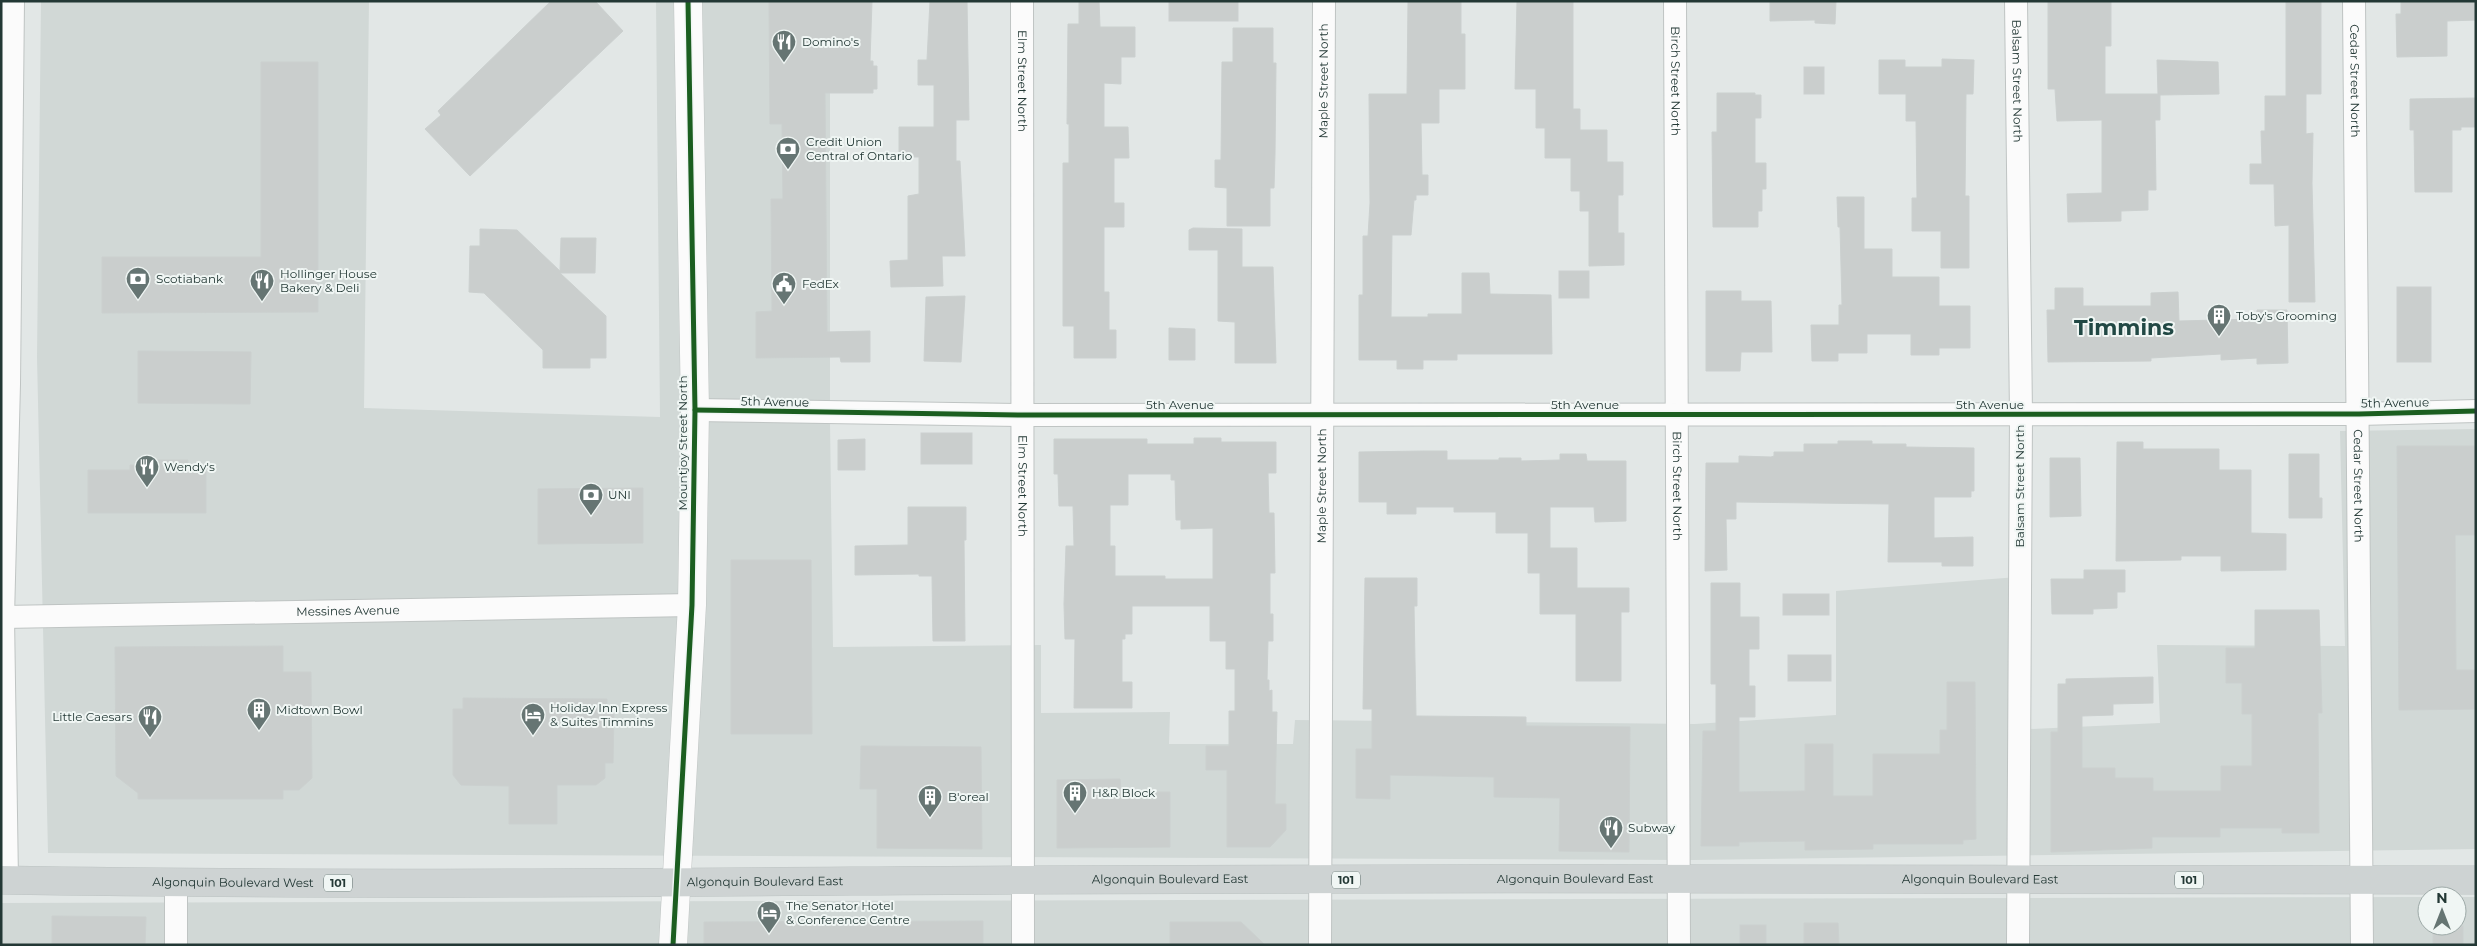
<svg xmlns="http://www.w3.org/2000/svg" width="2477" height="946" viewBox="0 0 2477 946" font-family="Montserrat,sans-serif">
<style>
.built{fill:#d1d8d6}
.building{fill:#cacecd;stroke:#cbd0cf;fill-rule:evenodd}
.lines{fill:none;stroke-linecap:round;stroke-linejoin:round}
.minor-casing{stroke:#bfc4c3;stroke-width:24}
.tertiary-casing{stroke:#bfc4c3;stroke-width:29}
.primary-casing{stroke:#bcc3c2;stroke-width:29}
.minor{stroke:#fbfbfb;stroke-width:22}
.tertiary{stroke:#fbfbfb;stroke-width:28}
.primary{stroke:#ced3d3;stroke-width:28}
.cycleway-casing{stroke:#f0f6f4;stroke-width:8}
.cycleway{stroke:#1b5e20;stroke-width:5}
.labels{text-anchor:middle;stroke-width:4;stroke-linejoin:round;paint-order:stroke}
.shield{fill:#f0f6f4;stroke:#60716e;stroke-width:1}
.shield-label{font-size:11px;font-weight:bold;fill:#233835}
.poi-label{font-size:12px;fill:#233835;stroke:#f0f6f4;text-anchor:start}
.street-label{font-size:12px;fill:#233835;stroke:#f0f6f4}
.town-label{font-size:22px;font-weight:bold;fill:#214844;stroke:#f0f6f4}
</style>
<rect width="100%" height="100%" fill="#e2e7e6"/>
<g class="built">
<path d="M 41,1 L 369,1 L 364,408 L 660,417 L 656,1 L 830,1 L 830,422 L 833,647 L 1041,645 L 1041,713 L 1170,712 L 1169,744 L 1293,744 L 1295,720 L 1695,724 L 1836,715 L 1836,591 L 2031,576 L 2031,729 L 2160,723 L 2157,645 L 2345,646 L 2340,431 L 2476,429 L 2476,849 L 1693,860 L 48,853 L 37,357 Z"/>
<path d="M 2427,897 L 2427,926 L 2457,926 L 2457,897 L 2476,897 L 2476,945 L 1,945 L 1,903 Z"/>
</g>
<g class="building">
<path d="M 551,1 L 595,1 L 623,31 L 470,176 L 425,129 L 441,115 L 438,111 Z"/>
<path d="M 769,1 L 872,1 L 870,61 L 873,61 L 873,66 L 877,66 L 877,89 L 873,89 L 873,93 L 825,93 L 827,332 L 870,331 L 870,362 L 841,362 L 840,357 L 756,358 L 756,312 L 772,311 L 771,199 L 783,199 L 782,124 L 770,124 Z"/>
<path d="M 930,1 L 967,1 L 969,120 L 956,120 L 956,161 L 960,161 L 965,256 L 942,256 L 943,286 L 891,287 L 890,261 L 908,260 L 908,196 L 919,194 L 919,157 L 899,157 L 899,127 L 934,127 L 934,85 L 918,85 L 918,60 L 927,60 Z"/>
<path d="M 1079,1 L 1099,1 L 1100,27 L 1135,27 L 1135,57 L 1121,57 L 1121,84 L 1104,83 L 1104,127 L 1128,127 L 1129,158 L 1114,158 L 1114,203 L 1124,203 L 1124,227 L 1104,227 L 1104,292 L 1109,292 L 1109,330 L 1116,330 L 1116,358 L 1074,358 L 1074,326 L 1063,326 L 1063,163 L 1069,163 L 1069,124 L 1067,124 L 1068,24 L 1079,24 Z"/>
<rect x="1169" y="1" width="69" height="20"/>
<path d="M 1408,1 L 1461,1 L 1461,34 L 1465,34 L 1465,89 L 1439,89 L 1439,123 L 1421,123 L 1422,175 L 1428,175 L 1428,195 L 1416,195 L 1416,200 L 1414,200 L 1411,235 L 1392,235 L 1391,317 L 1428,317 L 1428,314 L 1462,314 L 1462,273 L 1489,273 L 1490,294 L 1551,295 L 1552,354 L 1457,354 L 1457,360 L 1423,360 L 1423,369 L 1397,369 L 1397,360 L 1359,360 L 1359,295 L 1363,295 L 1363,236 L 1368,236 L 1370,203 L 1369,94 L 1407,94 Z"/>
<path d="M 1517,1 L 1573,1 L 1573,109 L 1580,109 L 1580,130 L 1607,130 L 1607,162 L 1623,162 L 1623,195 L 1618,195 L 1618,233 L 1624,233 L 1624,265 L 1589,266 L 1589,211 L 1580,211 L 1580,191 L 1571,191 L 1571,158 L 1545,158 L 1545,128 L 1536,128 L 1536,89 L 1515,89 Z"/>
<path d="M 1770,1 L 1836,1 L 1835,24 L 1815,23 L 1815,20 L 1770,21 Z"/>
<path d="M 2048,1 L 2111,1 L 2111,46 L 2105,46 L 2105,94 L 2158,94 L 2157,60 L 2218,62 L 2219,94 L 2160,95 L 2160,120 L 2155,120 L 2156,190 L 2148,190 L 2148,210 L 2121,211 L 2121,221 L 2068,222 L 2067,194 L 2102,193 L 2102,120 L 2057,121 L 2055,89 L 2048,89 Z"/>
<path d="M 2286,1 L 2321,1 L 2321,94 L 2306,94 L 2306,134 L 2313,133 L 2312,183 L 2315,302 L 2289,302 L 2289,225 L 2275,226 L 2274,184 L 2250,184 L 2250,164 L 2262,164 L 2261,131 L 2265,131 L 2265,96 L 2286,96 Z"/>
<path d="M 2401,1 L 2476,1 L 2476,20 L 2447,21 L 2447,56 L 2397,57 L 2396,14 L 2401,14 Z"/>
<path d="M 1233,28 L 1273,28 L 1273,63 L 1276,63 L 1275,154 L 1274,188 L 1270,188 L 1270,226 L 1227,226 L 1227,188 L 1215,187 L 1215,160 L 1221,160 L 1222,62 L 1233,62 Z"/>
<path d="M 1942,59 L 1974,60 L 1973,94 L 1966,94 L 1965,196 L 1969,196 L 1969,268 L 1941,268 L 1941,231 L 1912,231 L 1912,198 L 1917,198 L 1916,121 L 1906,121 L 1906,94 L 1879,94 L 1879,60 L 1905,60 L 1905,67 L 1942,67 Z"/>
<path d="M 261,62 L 318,62 L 318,312 L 102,313 L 102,257 L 261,257 Z"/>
<rect x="1804" y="67" width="20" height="27"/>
<path d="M 1717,93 L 1755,93 L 1755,95 L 1761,95 L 1761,118 L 1755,118 L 1755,163 L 1766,163 L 1766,189 L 1762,189 L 1762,211 L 1758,211 L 1758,227 L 1713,227 L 1712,132 L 1717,132 Z"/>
<path d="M 2476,98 L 2476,127 L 2461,127 L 2461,130 L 2452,130 L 2452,192 L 2415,192 L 2414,130 L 2410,130 L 2410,99 Z"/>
<path d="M 1837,197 L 1864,197 L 1864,249 L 1892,249 L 1892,277 L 1939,277 L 1939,306 L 1970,306 L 1970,348 L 1939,348 L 1939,355 L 1911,355 L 1911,334 L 1867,334 L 1867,353 L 1838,353 L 1838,361 L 1812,361 L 1811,325 L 1839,325 L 1839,305 L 1842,305 L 1840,227 L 1838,227 Z"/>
<path d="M 1193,228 L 1242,229 L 1242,267 L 1273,267 L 1276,363 L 1235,363 L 1235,322 L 1218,321 L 1218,250 L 1189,250 L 1189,230 Z"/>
<path d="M 480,229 L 517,230 L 560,271 L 561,238 L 596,238 L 595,273 L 560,273 L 606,316 L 606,358 L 590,358 L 590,368 L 543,368 L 543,350 L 484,293 L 469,292 L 470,246 L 480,246 Z"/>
<rect x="1559" y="271" width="30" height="27"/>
<rect x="2397" y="287" width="34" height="75"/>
<path d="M 2055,288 L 2083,288 L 2083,306 L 2151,306 L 2151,293 L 2178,292 L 2179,321 L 2257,319 L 2257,310 L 2287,310 L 2288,363 L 2257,364 L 2257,358 L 2221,360 L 2221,354 L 2151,358 L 2151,361 L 2048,362 L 2047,310 L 2055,310 Z"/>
<path d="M 1706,291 L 1741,291 L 1741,301 L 1771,301 L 1772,352 L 1741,352 L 1740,371 L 1706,371 Z"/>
<path d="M 965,296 L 961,362 L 924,361 L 926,297 Z"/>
<path d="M 1169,328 L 1195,329 L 1195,360 L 1169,360 Z"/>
<path d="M 138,351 L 251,352 L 250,404 L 138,403 Z"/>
<rect x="921" y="433" width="51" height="31"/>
<path d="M 1194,438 L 1221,438 L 1221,442 L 1276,442 L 1276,473 L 1268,473 L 1269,513 L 1274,513 L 1275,573 L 1270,573 L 1270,614 L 1273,614 L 1273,641 L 1268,641 L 1267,680 L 1269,680 L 1269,691 L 1272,690 L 1272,712 L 1277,712 L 1275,804 L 1286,804 L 1286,830 L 1270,847 L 1227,847 L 1227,770 L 1206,770 L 1206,746 L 1229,746 L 1229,711 L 1235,711 L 1235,669 L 1226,669 L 1226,641 L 1210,641 L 1210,606 L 1132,606 L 1132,634 L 1125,634 L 1125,639 L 1122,639 L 1122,682 L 1132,682 L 1132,708 L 1074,708 L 1075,639 L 1065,639 L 1064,604 L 1066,546 L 1074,546 L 1073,506 L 1059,506 L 1058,474 L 1054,474 L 1054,439 L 1147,439 L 1147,444 L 1194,444 ZM 1128,474 L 1171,474 L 1171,480 L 1175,480 L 1176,520 L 1181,520 L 1181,529 L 1213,528 L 1213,579 L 1165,579 L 1165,576 L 1115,576 L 1115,546 L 1110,546 L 1110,505 L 1128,505 Z"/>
<path d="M 865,439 L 865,470 L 838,470 L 838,440 Z"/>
<path d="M 1838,441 L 1872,441 L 1872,444 L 1906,444 L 1906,447 L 1974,448 L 1974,491 L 1971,491 L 1971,497 L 1934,497 L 1934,538 L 1973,537 L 1973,566 L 1942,566 L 1942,562 L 1888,562 L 1889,504 L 1736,502 L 1736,519 L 1726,519 L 1727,570 L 1705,571 L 1706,463 L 1739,463 L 1739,456 L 1771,457 L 1774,456 L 1774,452 L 1804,452 L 1804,444 L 1838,444 Z"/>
<path d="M 2117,442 L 2143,442 L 2143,449 L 2219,449 L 2219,470 L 2251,470 L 2251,533 L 2286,534 L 2286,570 L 2221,571 L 2221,556 L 2181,556 L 2181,560 L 2116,561 Z"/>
<path d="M 2397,446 L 2476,446 L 2476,535 L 2455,535 L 2456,670 L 2476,670 L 2476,709 L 2399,710 Z"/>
<path d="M 1424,451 L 1447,451 L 1447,460 L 1499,460 L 1499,458 L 1521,458 L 1521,461 L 1560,460 L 1560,454 L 1586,454 L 1587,461 L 1626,461 L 1626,521 L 1595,522 L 1594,507 L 1550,507 L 1550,548 L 1577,548 L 1577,588 L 1629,588 L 1629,612 L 1621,612 L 1621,681 L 1576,681 L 1576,614 L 1540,614 L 1540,573 L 1528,573 L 1528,533 L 1496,533 L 1496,512 L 1454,512 L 1454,507 L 1416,507 L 1416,514 L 1387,514 L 1387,502 L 1359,502 L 1359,452 Z"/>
<path d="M 2289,454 L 2319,454 L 2319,498 L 2322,498 L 2322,518 L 2289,518 Z"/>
<path d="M 2050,458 L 2080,458 L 2081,516 L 2050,517 Z"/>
<path d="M 147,460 L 188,460 L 188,465 L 206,465 L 206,513 L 88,513 L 88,470 L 130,470 L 130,465 L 147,465 Z"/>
<path d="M 643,488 L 643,543 L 538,544 L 538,489 Z"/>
<path d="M 908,507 L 966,507 L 966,540 L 964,540 L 965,641 L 933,641 L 932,576 L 919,576 L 919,574 L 855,575 L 855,546 L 908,545 Z"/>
<path d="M 731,560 L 811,560 L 812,734 L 731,734 Z"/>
<path d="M 2084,570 L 2125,570 L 2125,592 L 2117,592 L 2117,608 L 2093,609 L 2093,614 L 2052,614 L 2051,579 L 2084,579 Z"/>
<path d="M 1365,578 L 1417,578 L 1417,606 L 1414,606 L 1416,716 L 1526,717 L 1526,726 L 1630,727 L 1629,852 L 1559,851 L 1560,798 L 1494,797 L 1494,777 L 1390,775 L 1390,799 L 1356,798 L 1356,749 L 1372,749 L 1372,709 L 1363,709 Z"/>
<path d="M 1711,583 L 1740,583 L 1740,617 L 1759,617 L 1759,649 L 1749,649 L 1749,686 L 1755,686 L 1755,717 L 1739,717 L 1739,792 L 1805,791 L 1805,744 L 1833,744 L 1833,796 L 1873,796 L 1873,754 L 1940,754 L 1940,730 L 1947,730 L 1947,682 L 1975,682 L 1976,839 L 1963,840 L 1963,844 L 1873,844 L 1873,849 L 1805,850 L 1805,841 L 1739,842 L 1739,846 L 1701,846 L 1703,731 L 1716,731 L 1716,684 L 1711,684 Z"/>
<rect x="1783" y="594" width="46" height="21"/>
<path d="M 2255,610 L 2319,610 L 2322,713 L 2318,713 L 2319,833 L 2282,833 L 2282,828 L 2220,828 L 2220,837 L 2152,837 L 2152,848 L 2051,852 L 2051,732 L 2058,732 L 2058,684 L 2066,684 L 2066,679 L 2153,677 L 2153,703 L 2113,704 L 2113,715 L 2082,716 L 2082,768 L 2115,768 L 2115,778 L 2153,778 L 2153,791 L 2221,791 L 2221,766 L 2252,766 L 2252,714 L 2242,714 L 2242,683 L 2226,683 L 2226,648 L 2255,648 Z"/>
<path d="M 283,646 L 283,672 L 311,672 L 312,778 L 299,790 L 283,790 L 283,799 L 138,799 L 138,793 L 116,776 L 115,647 Z"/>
<rect x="1788" y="655" width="43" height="26"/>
<path d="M 463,698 L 607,699 L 607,708 L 614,708 L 613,763 L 605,763 L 605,778 L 596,785 L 557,785 L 557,824 L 509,824 L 509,786 L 461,785 L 453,775 L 453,709 L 463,709 Z"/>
<path d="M 861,746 L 981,747 L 982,849 L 877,848 L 877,789 L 860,789 Z"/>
<path d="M 1120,779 L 1121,792 L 1170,792 L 1170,847 L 1057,848 L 1057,780 Z"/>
<path d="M 52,916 L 146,917 L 145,945 L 52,945 Z"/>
<path d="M 983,921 L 983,945 L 704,945 L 704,922 Z"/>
<path d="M 1170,922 L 1241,922 L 1265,945 L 1170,945 Z"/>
<path d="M 1804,923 L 1838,923 L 1839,945 L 1804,945 Z"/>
<rect x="1740" y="925" width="26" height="20"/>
<rect x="2433" y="926" width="30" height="19"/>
</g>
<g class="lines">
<defs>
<g id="minor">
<path id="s1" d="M 1022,1 L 1023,945"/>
<path id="s2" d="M 1675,1 L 1679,945"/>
<path id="s3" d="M 2016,1 L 2021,415 L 2018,945"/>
<path id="s4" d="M 2354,1 L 2362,945"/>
<path d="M 695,410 L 1022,415 L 2359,414 L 2476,411"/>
<path id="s5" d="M 3,617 L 692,605"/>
<path d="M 7,880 L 3,617 L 9,384 L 13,1"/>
<path d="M 176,883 L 176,945"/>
<path id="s6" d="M 1320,945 L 1324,1"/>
</g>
<path id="tertiary" d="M 673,945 L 692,605 L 695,410 L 688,1"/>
<g id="primary">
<path id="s7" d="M 1,880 C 341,886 681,882 1021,880 C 1506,877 1991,880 2476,880"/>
</g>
</defs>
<use href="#minor" class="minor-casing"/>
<use href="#tertiary" class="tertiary-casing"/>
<use href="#primary" class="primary-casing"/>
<use href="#minor" class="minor"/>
<use href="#tertiary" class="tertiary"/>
<use href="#primary" class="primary"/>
<defs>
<g id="cycleway">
<path d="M 695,410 L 1022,415 L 2359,414 L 2476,411"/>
<path d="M 673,945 L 692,605 L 695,410 L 688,1"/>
</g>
</defs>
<use href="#cycleway" class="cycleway-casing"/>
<use href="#cycleway" class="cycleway"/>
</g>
<defs>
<symbol id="restaurant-pin" viewBox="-11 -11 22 30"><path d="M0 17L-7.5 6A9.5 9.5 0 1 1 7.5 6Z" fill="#667573" stroke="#f0f6f4"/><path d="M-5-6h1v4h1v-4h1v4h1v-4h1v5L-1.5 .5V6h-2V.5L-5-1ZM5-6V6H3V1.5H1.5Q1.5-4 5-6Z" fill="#fff"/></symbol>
<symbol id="bank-pin" viewBox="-11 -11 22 30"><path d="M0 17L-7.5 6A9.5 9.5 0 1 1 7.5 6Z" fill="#667573" stroke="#f0f6f4"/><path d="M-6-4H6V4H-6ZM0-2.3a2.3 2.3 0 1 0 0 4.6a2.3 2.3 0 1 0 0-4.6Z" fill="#fff"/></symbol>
<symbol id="civic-pin" viewBox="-11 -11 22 30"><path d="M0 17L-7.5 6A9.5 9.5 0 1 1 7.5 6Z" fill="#667573" stroke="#f0f6f4"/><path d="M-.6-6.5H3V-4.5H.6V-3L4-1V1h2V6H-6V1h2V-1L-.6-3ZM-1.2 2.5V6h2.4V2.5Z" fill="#fff"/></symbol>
<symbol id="building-pin" viewBox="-11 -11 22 30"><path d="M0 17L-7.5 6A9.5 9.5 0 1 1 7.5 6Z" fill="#667573" stroke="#f0f6f4"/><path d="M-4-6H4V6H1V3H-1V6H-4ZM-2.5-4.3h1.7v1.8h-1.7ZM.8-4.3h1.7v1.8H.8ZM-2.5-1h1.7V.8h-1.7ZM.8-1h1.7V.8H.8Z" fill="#fff"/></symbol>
<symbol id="hotel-pin" viewBox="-11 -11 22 30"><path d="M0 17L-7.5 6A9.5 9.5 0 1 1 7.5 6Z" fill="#667573" stroke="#f0f6f4"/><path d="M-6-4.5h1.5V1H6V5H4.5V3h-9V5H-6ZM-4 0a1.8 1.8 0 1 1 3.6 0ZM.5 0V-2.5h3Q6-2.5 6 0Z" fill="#fff"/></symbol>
</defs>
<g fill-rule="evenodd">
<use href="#restaurant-pin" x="770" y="28" width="28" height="38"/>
<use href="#bank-pin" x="774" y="135" width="28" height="38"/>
<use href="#bank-pin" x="124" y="265" width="28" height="38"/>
<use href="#restaurant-pin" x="248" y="267" width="28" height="38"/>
<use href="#civic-pin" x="770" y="270" width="28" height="38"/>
<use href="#building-pin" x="2205" y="302" width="28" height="38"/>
<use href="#restaurant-pin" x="133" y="453" width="28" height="38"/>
<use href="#bank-pin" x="577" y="481" width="28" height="38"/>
<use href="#building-pin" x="245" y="696" width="28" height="38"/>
<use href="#hotel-pin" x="519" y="701" width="28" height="38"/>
<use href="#restaurant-pin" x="136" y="703" width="28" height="38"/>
<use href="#building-pin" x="1061" y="779" width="28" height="38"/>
<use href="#building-pin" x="916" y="783" width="28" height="38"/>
<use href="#restaurant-pin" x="1597" y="814" width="28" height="38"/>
<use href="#hotel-pin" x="755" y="899" width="28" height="38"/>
</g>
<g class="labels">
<g class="shield">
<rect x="1332" y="871.5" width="28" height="17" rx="4"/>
<rect x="2175" y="871.5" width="28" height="17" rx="4"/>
<rect x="324" y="874.5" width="28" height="17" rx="4"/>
</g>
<g class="shield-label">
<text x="1346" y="884">101</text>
<text x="2189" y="884">101</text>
<text x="338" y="887">101</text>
</g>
<g class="poi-label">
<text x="802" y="46">Domino's</text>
<text x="806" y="146">Credit Union<tspan x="806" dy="14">Central of Ontario</tspan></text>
<text x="280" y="278">Hollinger House<tspan x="280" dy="14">Bakery &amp; Deli</tspan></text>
<text x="156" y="283">Scotiabank</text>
<text x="802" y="288">FedEx</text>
<text x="2236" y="320">Toby's Grooming</text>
<text x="164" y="471">Wendy's</text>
<text x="608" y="499">UNI</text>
<text x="550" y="712">Holiday Inn Express<tspan x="550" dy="14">&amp; Suites Timmins</tspan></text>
<text x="276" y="714">Midtown Bowl</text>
<text x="132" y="721" text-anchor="end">Little Caesars</text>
<text x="1092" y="797">H&amp;R Block</text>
<text x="948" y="801">B'oreal</text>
<text x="1628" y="832">Subway</text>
<text x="786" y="910">The Senator Hotel<tspan x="786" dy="14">&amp; Conference Centre</tspan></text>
</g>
<g class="street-label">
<text dy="4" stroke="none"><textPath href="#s1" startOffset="80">Elm Street North</textPath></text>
<text dy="4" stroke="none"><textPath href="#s6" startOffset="864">Maple Street North</textPath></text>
<text dy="4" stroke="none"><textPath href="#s2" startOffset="80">Birch Street North</textPath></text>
<text dy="4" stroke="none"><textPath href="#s3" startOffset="80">Balsam Street North</textPath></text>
<text dy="4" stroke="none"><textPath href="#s4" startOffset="80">Cedar Street North</textPath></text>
<text transform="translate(775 402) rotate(1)" y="4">5th Avenue</text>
<text transform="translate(2395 403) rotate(-1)" y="4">5th Avenue</text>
<text x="1180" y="409">5th Avenue</text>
<text x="1585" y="409">5th Avenue</text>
<text x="1990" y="409">5th Avenue</text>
<text transform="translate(683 443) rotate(-90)" y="4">Mountjoy Street North</text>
<text dy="4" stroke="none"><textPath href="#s1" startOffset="485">Elm Street North</textPath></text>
<text dy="4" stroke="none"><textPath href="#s6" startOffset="459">Maple Street North</textPath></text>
<text dy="4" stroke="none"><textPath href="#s2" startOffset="485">Birch Street North</textPath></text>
<text transform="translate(2020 486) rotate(-90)" y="4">Balsam Street North</text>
<text dy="4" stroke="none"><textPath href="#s4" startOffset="485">Cedar Street North</textPath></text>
<text dy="4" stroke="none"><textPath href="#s5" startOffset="345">Messines Avenue</textPath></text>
<text dy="4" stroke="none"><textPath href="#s7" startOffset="1169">Algonquin Boulevard East</textPath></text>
<text dy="4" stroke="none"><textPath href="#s7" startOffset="1574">Algonquin Boulevard East</textPath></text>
<text dy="4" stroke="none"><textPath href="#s7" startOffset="1979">Algonquin Boulevard East</textPath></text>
<text dy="4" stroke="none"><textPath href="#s7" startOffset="232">Algonquin Boulevard West</textPath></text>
<text dy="4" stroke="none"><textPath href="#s7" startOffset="764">Algonquin Boulevard East</textPath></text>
</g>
<g class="town-label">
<text x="2124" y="335">Timmins</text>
</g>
</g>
<rect width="2477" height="946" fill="none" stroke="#233835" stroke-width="5"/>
<g transform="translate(2442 911)"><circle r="24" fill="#f0f6f4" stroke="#9eaaa8"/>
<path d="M0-4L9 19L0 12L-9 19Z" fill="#667573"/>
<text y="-8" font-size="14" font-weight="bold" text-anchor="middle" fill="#233835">N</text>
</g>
</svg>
